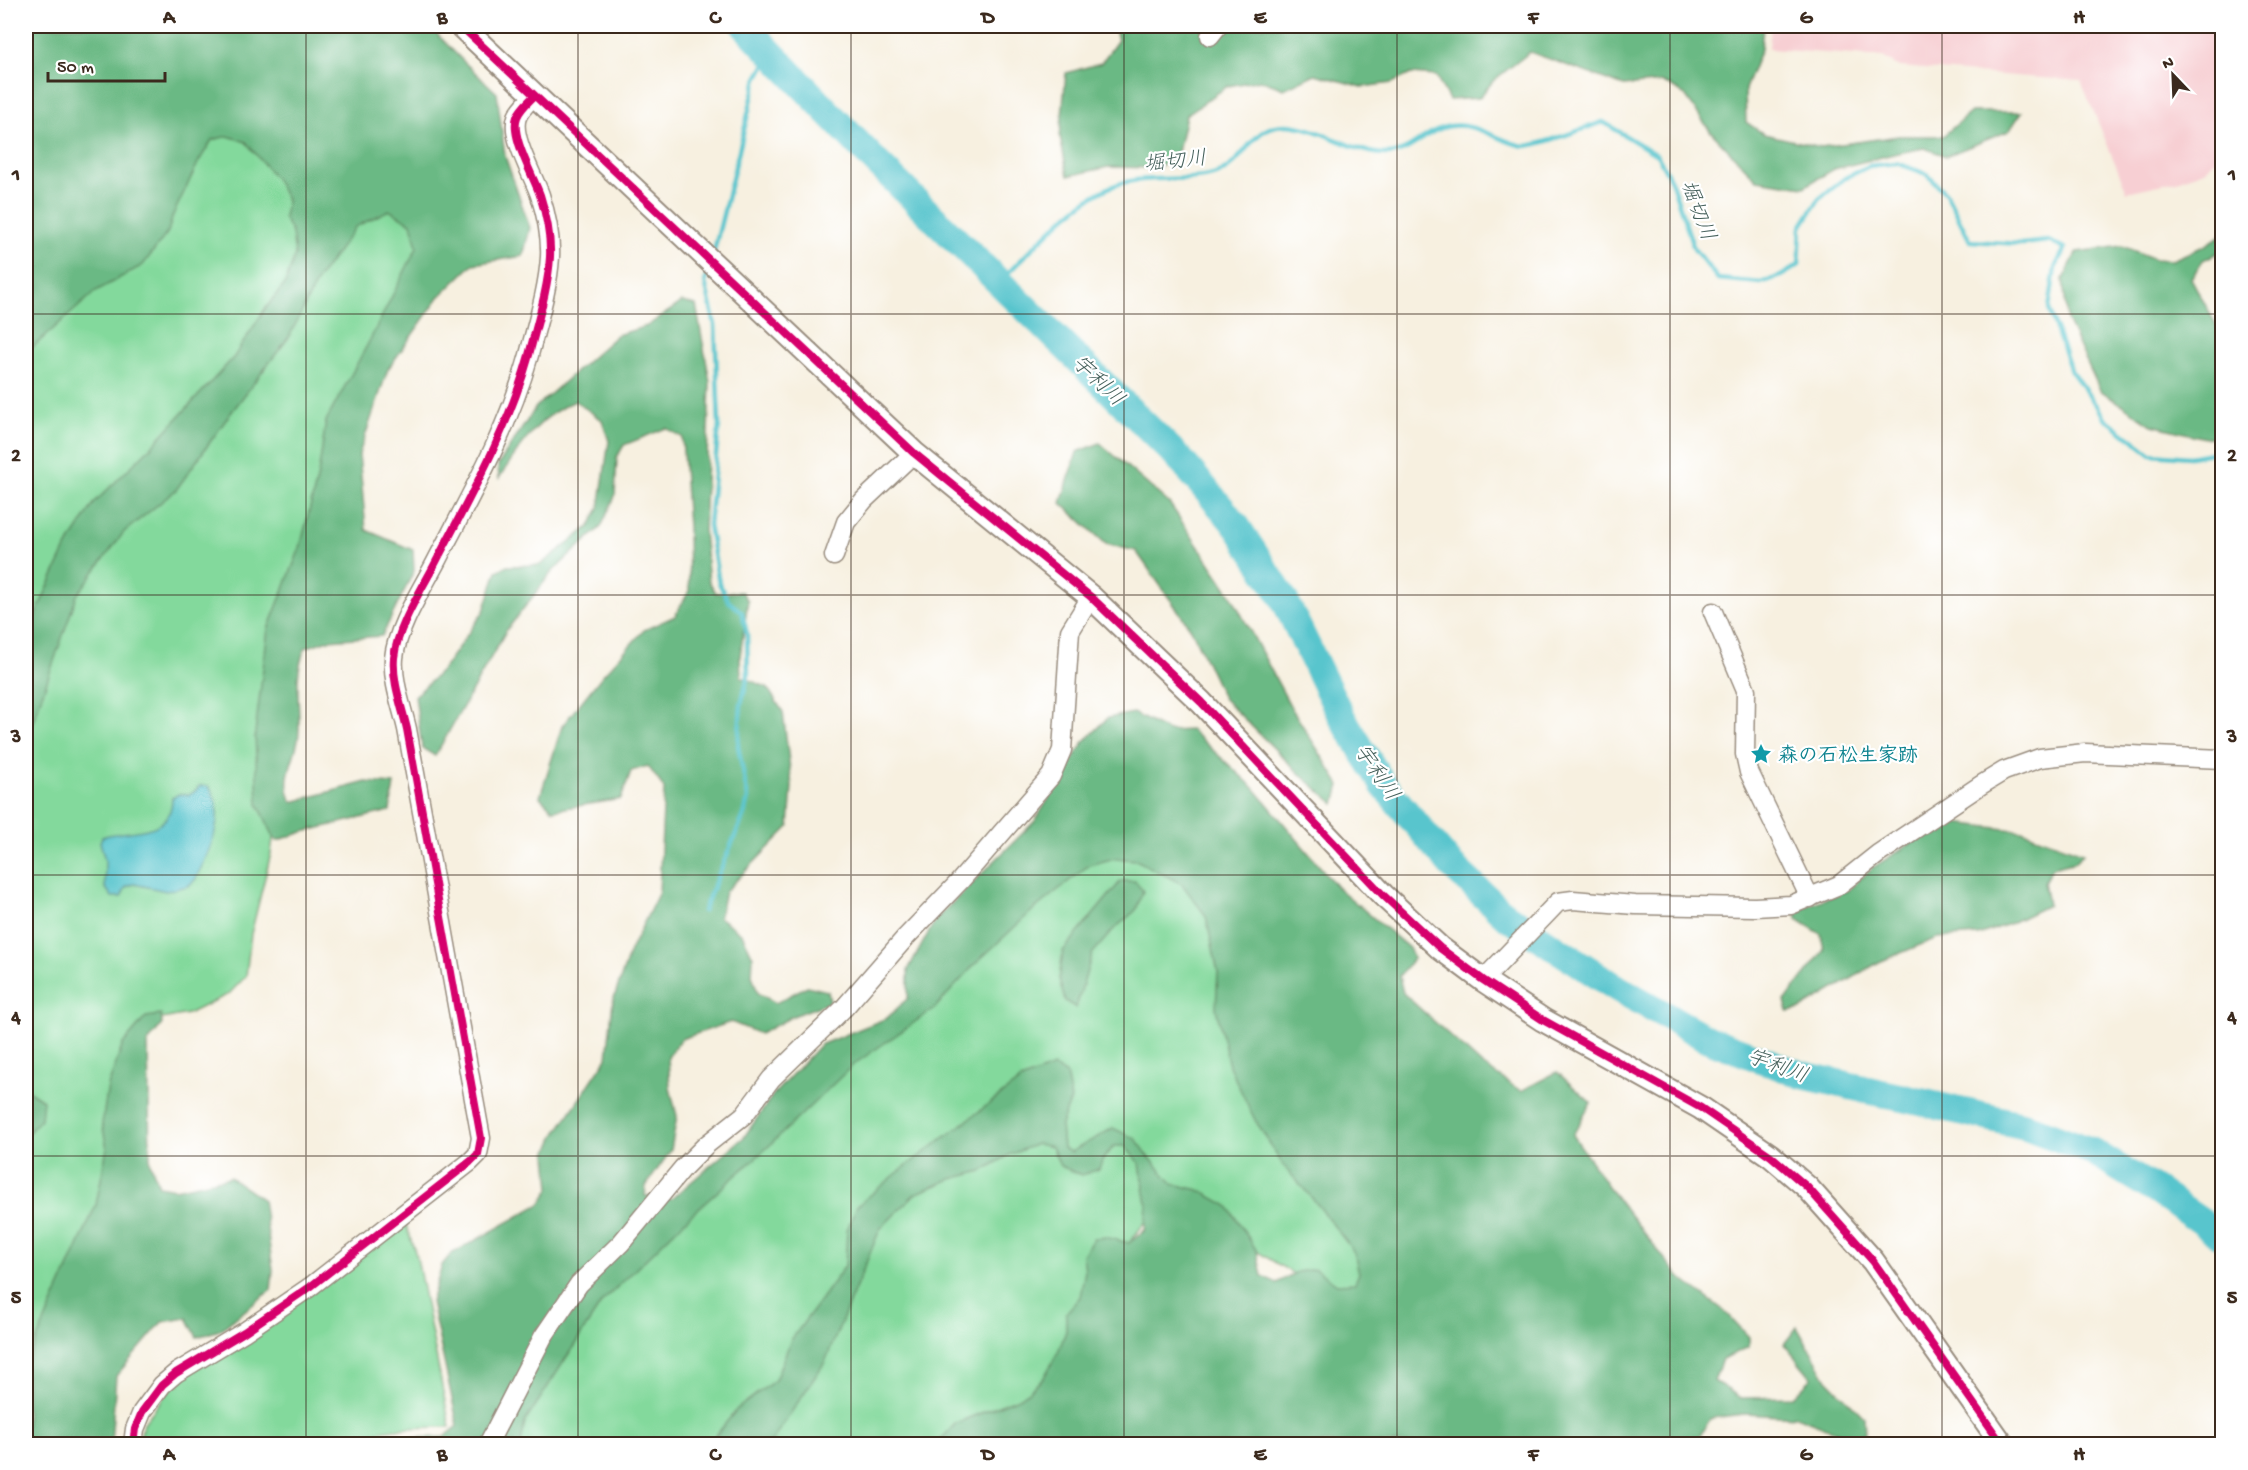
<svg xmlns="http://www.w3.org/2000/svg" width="2248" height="1470" viewBox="0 0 2248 1470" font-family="'Gochi Hand','Klee One',sans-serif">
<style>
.built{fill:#f7cfd3}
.green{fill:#83d99c;stroke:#5f825d;stroke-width:1.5}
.forest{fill:#6ab984;stroke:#527251;stroke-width:1.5}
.water{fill:#58c5cd;stroke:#4a7876;stroke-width:1.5}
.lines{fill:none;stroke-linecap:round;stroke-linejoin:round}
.stream{stroke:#58c5cd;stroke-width:4.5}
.river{stroke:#58c5cd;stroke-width:28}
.minor-casing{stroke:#998d7f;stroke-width:21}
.tertiary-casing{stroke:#998d7f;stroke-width:26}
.minor{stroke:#fff;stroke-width:18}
.tertiary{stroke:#fff;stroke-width:22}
.cycleway-casing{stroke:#fff;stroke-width:11}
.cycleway{stroke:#d6006c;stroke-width:8}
.grid{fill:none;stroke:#3b2a1e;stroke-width:1.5;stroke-opacity:0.55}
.labels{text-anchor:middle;stroke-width:4.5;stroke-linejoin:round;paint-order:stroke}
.culture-label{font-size:20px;font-weight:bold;fill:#0d838f;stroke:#fff;text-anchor:start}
.water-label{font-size:21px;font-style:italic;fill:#45605b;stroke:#fff}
.neatline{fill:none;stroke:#3b2a1e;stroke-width:2}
.grid-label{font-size:20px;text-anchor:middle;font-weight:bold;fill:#3b2a1e}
</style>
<rect width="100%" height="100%" fill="#fff"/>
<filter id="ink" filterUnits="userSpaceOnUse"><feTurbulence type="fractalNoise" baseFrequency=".0167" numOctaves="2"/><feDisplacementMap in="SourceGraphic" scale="12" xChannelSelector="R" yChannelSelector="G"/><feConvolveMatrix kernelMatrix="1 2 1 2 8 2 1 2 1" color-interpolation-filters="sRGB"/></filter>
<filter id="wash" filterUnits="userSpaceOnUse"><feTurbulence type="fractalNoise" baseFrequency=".008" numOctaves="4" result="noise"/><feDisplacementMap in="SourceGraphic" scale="24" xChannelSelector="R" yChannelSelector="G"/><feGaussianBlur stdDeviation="1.35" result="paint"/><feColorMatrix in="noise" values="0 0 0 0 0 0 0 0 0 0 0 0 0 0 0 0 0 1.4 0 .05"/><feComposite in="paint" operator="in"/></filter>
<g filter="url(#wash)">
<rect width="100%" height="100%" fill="#f7f0e0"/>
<path class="built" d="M 1771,26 L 2222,26 L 2222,146 L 2216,158 L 2204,171 L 2177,181 L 2127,192 L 2081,81 L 1899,67 L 1883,57 L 1769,49 Z"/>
<g class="green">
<path d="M 252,126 L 428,225 L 315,543 L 271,853 L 251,934 L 246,976 L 229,994 L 188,1014 L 162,1019 L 145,1038 L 147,1184 L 26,1444 L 26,333 L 191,136 Z"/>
<path d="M 1139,846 L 1206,892 L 1368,1225 L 1371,1290 L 1313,1286 L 1166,1195 L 1102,1278 L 1069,1390 L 972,1444 L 503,1444 L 595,1297 L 1080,858 Z"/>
<path d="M 405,1222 L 417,1258 L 450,1427 C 424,1428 372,1425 353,1444 L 139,1444 L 143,1424 L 181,1375 Z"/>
</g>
<g class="forest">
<path d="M 26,26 L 429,26 L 465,63 L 497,93 L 505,156 L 530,228 L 523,256 L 473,264 L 439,297 L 388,369 L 359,454 L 366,530 L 413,550 L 414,571 L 382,636 L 328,640 L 305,648 C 293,678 300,699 299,730 C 299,756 279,775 292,802 L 366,782 L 394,784 L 390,811 L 303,832 L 276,841 L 258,804 L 255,733 L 268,629 L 300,548 L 318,475 L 326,421 L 371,338 L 417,247 L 411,223 L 389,210 L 355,227 L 318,279 L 289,337 L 230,414 L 176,490 L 124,532 L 77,595 L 26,741 L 26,635 L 67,546 L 95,502 L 151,447 L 234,357 L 265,309 L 285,284 L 295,255 L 292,233 L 284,218 L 287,200 L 275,178 L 246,142 L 228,136 L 212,140 L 199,161 L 173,215 L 168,232 L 143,265 L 96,291 L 26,353 Z"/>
<path d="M 1114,26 L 1554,26 L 1566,34 L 1595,29 L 1596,26 L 1763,26 L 1761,49 L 1745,89 L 1746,122 L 1764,134 L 1821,147 L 1899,136 L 1943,136 L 1971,112 L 2022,112 L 2009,131 L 1946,156 L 1924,148 L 1898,153 L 1834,169 L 1804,187 L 1757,180 L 1711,132 L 1684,94 L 1663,82 L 1624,86 L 1530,52 L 1494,80 L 1479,98 L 1449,100 L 1436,76 L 1411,74 L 1392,83 L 1362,87 L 1315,74 L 1284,89 L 1260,80 L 1228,86 L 1186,115 L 1177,157 L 1157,168 L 1108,167 L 1068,176 L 1060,137 L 1066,73 L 1101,63 L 1118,40 Z"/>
<path d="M 2222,235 L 2222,251 L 2203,260 L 2191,278 L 2222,336 L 2222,434 L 2205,438 L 2152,425 L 2100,390 L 2067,320 L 2063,279 L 2077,252 L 2122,246 L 2155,259 L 2172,260 L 2204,246 Z"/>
<path d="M 682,302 L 696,305 L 710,382 L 704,532 L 709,582 L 716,593 L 742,592 L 748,601 L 740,656 L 741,677 L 767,687 L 783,712 L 792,786 L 789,827 L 725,892 L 719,917 L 742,934 L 753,957 L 752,975 L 758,993 L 776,1003 L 807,986 L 828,991 L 830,1002 L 793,1016 L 760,1034 L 731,1022 L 681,1039 L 668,1057 L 670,1088 L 677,1116 L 671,1150 L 646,1186 L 645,1196 L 671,1199 L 744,1137 L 773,1095 L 820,1045 L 887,1018 L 908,998 L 908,970 L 936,919 L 1035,821 L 1083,743 L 1108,718 L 1133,713 L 1168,731 L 1191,730 L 1254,788 L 1337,887 L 1410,949 L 1413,959 L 1399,976 L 1403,993 L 1482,1065 L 1521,1091 L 1557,1072 L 1591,1103 L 1573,1135 L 1612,1192 L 1679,1277 L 1726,1312 L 1749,1337 L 1749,1347 L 1722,1359 L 1714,1381 L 1741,1398 L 1793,1397 L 1812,1378 L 1784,1344 L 1797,1327 L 1827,1379 L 1864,1417 L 1865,1433 L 1853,1438 L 1798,1417 L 1744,1414 L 1711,1418 L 1697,1439 L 1701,1444 L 937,1444 L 956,1423 L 1021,1397 L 1043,1379 L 1058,1352 L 1066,1331 L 1066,1313 L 1080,1297 L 1085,1271 L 1083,1255 L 1093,1239 L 1105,1237 L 1129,1243 L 1145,1230 L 1147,1204 L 1140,1164 L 1125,1146 L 1114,1146 L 1103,1159 L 1099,1169 L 1082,1175 L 1060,1166 L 1052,1147 L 1037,1144 L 1009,1155 L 982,1171 L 951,1179 L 915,1194 L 880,1229 L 825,1362 L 770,1444 L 709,1444 L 737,1409 L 775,1380 L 791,1340 L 845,1266 L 847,1230 L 857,1206 L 901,1170 L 1021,1080 L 1053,1067 L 1066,1073 L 1071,1099 L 1061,1125 L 1063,1148 L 1071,1152 L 1113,1128 L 1136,1139 L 1150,1158 L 1173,1184 L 1199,1190 L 1228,1206 L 1257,1251 L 1262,1276 L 1277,1283 L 1297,1272 L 1315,1269 L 1337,1284 L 1355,1283 L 1359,1273 L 1354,1252 L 1318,1205 L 1283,1165 L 1255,1120 L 1229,1066 L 1216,1008 L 1218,972 L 1206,916 L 1182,884 L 1136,860 L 1115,858 L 1089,865 L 1032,911 L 977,962 L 935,1008 L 853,1065 L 769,1146 L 689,1217 L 602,1302 L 525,1422 L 521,1444 L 365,1444 L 373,1439 L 444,1437 L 458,1426 L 431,1302 L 442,1265 L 451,1254 L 540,1204 L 550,1189 L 547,1154 L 555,1135 L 607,1058 L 613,1001 L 630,951 L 659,892 L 664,788 L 648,766 L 631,771 L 621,799 L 553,810 L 540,797 L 562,726 L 602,676 L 644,630 L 675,616 L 689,591 L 688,527 L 682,437 L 666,428 L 624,445 L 617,457 L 615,496 L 601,527 L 552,572 L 506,631 L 435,756 L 422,748 L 415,696 L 443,669 L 484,611 L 497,571 L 507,566 L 540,565 L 590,526 L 599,508 L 609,441 L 602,420 L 575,401 C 537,417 521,446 499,478 L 498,465 L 536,407 L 617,335 L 647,326 Z"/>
<path d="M 1100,443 L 1170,504 L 1231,595 L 1292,709 L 1340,785 L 1335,804 L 1304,778 L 1223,698 L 1191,629 L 1136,551 L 1106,544 L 1061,503 L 1077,452 Z"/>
<path d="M 1956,823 L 2022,831 L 2083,853 L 2076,862 L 2052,868 L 2044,882 L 2048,905 L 2009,924 L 1978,935 L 1937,938 L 1879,962 L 1801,1009 L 1788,1012 L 1785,1001 L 1824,950 L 1821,934 L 1797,919 L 1796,910 L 1848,890 L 1872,868 L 1929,832 Z"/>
<path d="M 1121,881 L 1135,881 L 1143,891 L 1136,910 L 1113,930 L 1092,954 L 1076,1008 L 1065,1001 L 1059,979 L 1063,951 Z"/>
<path d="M 161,1015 L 162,1024 L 148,1042 L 150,1162 L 159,1186 L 175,1189 L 230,1177 L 263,1200 L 273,1270 L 271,1290 L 220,1330 L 197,1337 L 187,1318 L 162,1322 L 116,1376 L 111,1444 L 26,1444 L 26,1364 L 96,1205 L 107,1148 L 102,1124 L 108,1086 L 123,1044 L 146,1017 Z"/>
<path d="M 26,1089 L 43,1100 L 41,1119 L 26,1135 Z"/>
</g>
<path class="water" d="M 199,786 L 208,786 C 230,812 208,855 195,880 L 188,886 L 166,891 L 134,884 L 126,887 L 121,897 L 112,897 L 105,887 L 105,860 L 100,842 L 102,837 C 126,828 172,839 172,798 L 179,794 C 189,796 193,795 199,786 Z"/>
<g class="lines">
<g class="stream">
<path d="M 713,255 L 757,78 L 771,54"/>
<path d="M 999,282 C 1032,250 1078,195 1122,183 C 1152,174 1195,184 1221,172 C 1246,160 1252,125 1285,125 C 1319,125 1357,156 1389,154 C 1413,152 1427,129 1450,126 C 1477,122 1499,142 1524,146 C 1537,147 1588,127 1603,122 L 1657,155 L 1671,180 L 1694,249 L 1718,279 L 1761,283 L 1781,276 L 1799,265 L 1801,227 L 1819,199 L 1845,178 L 1869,166 L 1896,163 L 1927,174 L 1947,195 L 1970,241 L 2022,244 L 2048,241 L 2065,248 L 2055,268 L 2049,309 L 2071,371 L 2106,419 L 2151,454 L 2190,457 L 2222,451"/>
<path d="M 703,911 L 744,815 L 748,798 L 738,746 L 741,704 L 748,676 L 747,634 L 742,612 L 729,602 L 719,583 L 709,525 L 719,425 L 715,325 L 705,282 L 709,268"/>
</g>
<path class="river" d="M 745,26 L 875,161 L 1179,458 L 1236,525 L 1284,599 L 1340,714 L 1384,786 L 1451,865 L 1506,916 L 1617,988 L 1708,1039 L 1802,1075 L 2026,1126 L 2091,1151 L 2155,1190 L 2222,1236"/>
</g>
</g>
<g filter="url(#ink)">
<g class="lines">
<defs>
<g id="minor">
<path d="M 1210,36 L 1218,26"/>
<path d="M 834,556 L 846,522 L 864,500 L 914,453"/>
<path d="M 1713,612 L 1746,690 L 1745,754 L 1749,772 L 1810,898"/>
<path d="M 1483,980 L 1558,902 L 1573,900 L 1635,905 L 1755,907 L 1791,905 L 1839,885 L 1878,854 L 1981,785 L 2004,771 L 2040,758 L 2085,753 L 2222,759"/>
<path d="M 133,1444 L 135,1429 L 142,1412 L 162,1385 L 176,1373 L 244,1332 L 310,1287 L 470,1162 L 478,1154 L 481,1138 L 407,729 C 402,707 392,681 394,658 C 397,626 424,586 438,558 C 472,493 509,427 529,355 C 537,323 548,290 550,257 C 551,237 546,214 540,195 C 533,175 510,136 517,117 C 520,109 528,102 534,96"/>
<path d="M 488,1444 L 543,1337 L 579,1284 L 621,1243 L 683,1168 L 706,1145 L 744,1115 L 771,1079 L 844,1008 L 906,937 L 960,881 L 1051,776 L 1062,750 L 1070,631 L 1091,597"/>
</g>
<path id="tertiary" d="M 461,26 L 914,453 L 1091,597 L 1201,702 L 1383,895 L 1440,948 L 1483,980 L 1543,1020 L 1701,1108 L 1771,1156 L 1807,1187 L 1873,1261 L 2002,1444"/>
</defs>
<use href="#minor" class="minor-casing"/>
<use href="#tertiary" class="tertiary-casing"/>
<use href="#minor" class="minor"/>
<use href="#tertiary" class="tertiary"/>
<defs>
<g id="cycleway">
<path d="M 461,26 L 914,453 L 1091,597 L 1201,702 L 1383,895 L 1440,948 L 1483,980 L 1543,1020 L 1701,1108 L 1771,1156 L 1807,1187 L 1873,1261 L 2002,1444"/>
<path d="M 133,1444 L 135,1429 L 142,1412 L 162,1385 L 176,1373 L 244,1332 L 310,1287 L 470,1162 L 478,1154 L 481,1138 L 407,729 C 402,707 392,681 394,658 C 397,626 424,586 438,558 C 472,493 509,427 529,355 C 537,323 548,290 550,257 C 551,237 546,214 540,195 C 533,175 510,136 517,117 C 520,109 528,102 534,96"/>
</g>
</defs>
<use href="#cycleway" class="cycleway-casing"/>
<use href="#cycleway" class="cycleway"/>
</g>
</g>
<path class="grid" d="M 306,26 L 306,1444M 578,26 L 578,1444M 851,26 L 851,1444M 1124,26 L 1124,1444M 1397,26 L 1397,1444M 1670,26 L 1670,1444M 1942,26 L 1942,1444M 26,314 L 2222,314M 26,595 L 2222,595M 26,875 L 2222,875M 26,1156 L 2222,1156"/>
<defs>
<symbol id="sight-bare" viewBox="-9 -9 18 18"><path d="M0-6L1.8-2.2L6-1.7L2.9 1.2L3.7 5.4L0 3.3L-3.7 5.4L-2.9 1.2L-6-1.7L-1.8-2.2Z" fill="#0f9aa8" stroke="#fff" stroke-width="2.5" paint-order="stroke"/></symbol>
</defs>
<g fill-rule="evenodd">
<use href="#sight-bare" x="1746" y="739" width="30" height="30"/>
</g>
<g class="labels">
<g class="culture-label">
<text x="1778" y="761">森の石松生家跡</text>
</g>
<g class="water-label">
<text transform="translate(1175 160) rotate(-6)" y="7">堀切川</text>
<text transform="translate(1699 210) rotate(69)" y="7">堀切川</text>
<text transform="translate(1099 380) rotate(44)" y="7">宇利川</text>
<text transform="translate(1378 772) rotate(56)" y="7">宇利川</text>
<text transform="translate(1778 1065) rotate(20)" y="7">宇利川</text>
</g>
</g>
<rect width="2248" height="1470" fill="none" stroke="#fff" stroke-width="66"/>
<g transform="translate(2173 75) rotate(337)" stroke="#ffffff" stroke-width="4.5" paint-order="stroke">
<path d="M0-4.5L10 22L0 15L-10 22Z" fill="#3b2a1e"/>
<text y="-9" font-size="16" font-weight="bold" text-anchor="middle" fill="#3b2a1e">N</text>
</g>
<path d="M48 72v9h117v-9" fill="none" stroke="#3b2a1e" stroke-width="3"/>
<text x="57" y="72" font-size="18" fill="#3b2a1e" stroke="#ffffff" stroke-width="4.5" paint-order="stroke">50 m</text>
<rect x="33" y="33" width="2182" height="1404" class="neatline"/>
<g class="grid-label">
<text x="169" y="23">A</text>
<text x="442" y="23">B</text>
<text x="715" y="23">C</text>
<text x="988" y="23">D</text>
<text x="1260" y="23">E</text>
<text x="1533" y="23">F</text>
<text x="1806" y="23">G</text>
<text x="2079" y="23">H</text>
<text x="16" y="180">1</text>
<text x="2232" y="180">1</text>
<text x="16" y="461">2</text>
<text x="2232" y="461">2</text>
<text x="16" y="742">3</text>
<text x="2232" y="742">3</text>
<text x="16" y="1023">4</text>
<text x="2232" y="1023">4</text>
<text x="16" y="1303">5</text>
<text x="2232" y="1303">5</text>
<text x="169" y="1460">A</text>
<text x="442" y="1460">B</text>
<text x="715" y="1460">C</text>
<text x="988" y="1460">D</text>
<text x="1260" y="1460">E</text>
<text x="1533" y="1460">F</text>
<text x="1806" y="1460">G</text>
<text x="2079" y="1460">H</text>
</g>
</svg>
